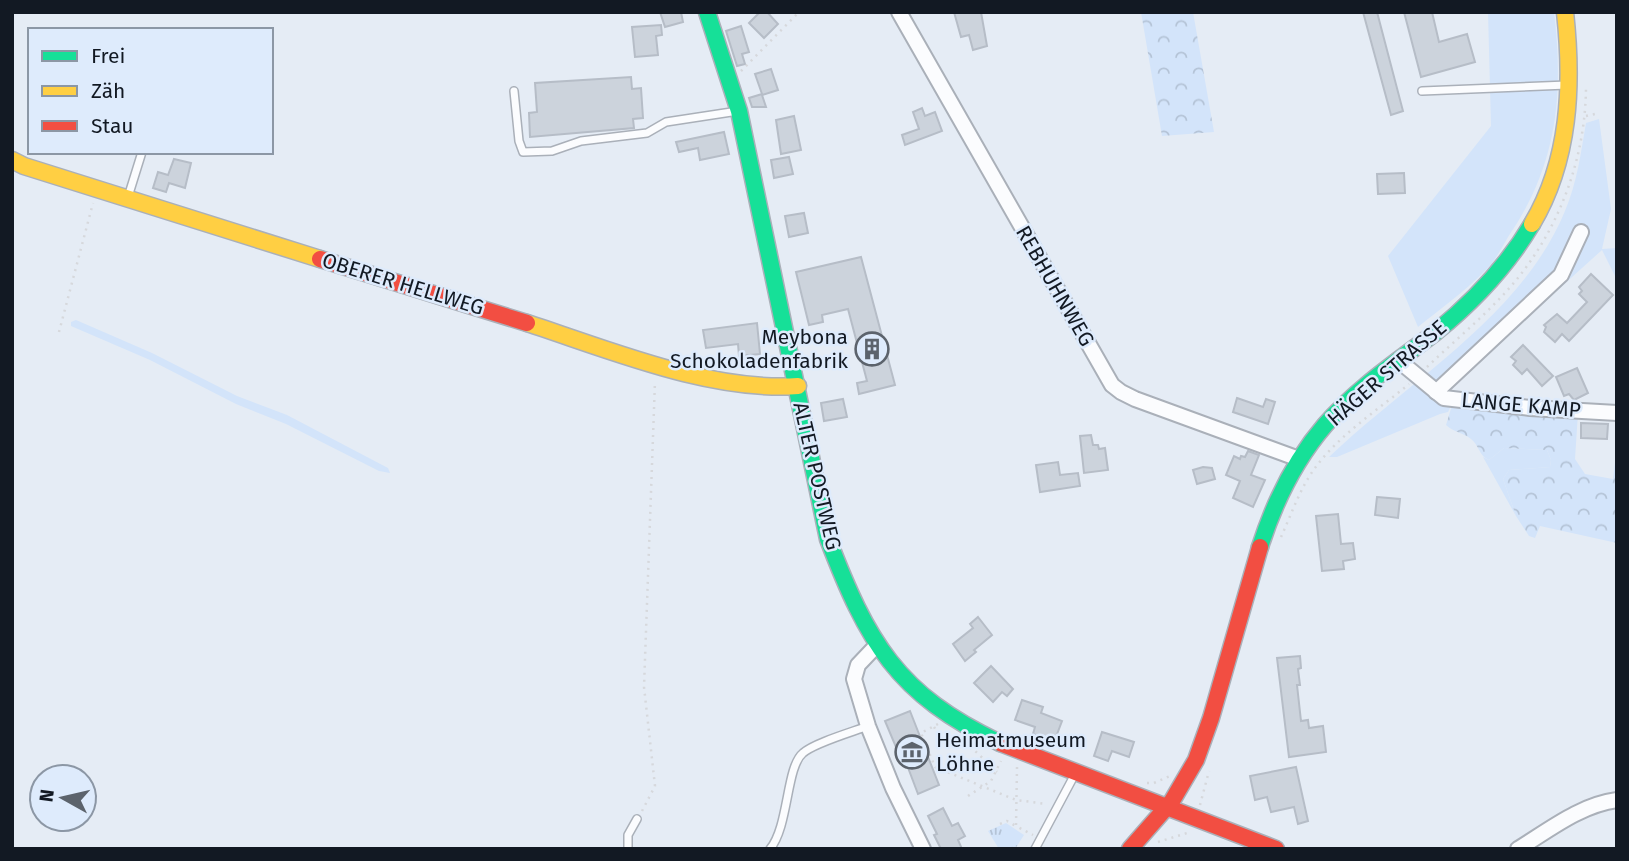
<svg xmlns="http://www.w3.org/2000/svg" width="1629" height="861" viewBox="0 0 1629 861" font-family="'Fira Sans',sans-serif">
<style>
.grass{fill:#d3e4fa}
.forest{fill:url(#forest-crowns)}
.park{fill:url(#park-tufts)}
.building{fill:#ccd3dc;stroke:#b6bdc7;stroke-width:2}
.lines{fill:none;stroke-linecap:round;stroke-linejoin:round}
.lane-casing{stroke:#aab0b9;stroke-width:10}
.street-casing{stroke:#aab0b9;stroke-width:18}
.fast-casing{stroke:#aab0b9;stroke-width:19}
.slow-casing{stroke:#aab0b9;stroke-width:19}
.jam-casing{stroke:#aab0b9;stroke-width:19}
.path{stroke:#d6d8dc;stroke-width:2.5;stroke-dasharray:2 5;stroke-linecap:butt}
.lane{stroke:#fbfcfe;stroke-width:7}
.street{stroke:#fbfcfe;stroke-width:14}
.fast{stroke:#16e098;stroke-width:16}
.slow{stroke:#ffcf43;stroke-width:16}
.jam{stroke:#f24e42;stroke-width:16}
.labels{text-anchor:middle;stroke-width:5;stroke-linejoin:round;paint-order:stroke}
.street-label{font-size:21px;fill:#121923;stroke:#deebfc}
.poi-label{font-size:21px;fill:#121923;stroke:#deebfc;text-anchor:end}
</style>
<defs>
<pattern id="forest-crowns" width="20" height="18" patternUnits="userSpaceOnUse" patternTransform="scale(1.75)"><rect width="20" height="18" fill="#d3e4fa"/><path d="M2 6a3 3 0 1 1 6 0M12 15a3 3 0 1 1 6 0" fill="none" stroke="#b4c3d6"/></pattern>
<pattern id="park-tufts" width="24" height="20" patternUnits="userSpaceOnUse" patternTransform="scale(1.75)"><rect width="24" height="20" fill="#d3e4fa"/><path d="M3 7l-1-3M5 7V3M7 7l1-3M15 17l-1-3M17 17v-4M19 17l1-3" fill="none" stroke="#b4c3d6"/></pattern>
</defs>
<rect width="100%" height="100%" fill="#e5ecf5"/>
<g class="grass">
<path d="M 1488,12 L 1554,12 C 1564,96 1557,166 1508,237 C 1501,249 1494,263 1484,272 C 1464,292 1440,309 1418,327 L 1388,256 L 1491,126 Z"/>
<path d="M 1599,119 L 1611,209 L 1602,249 L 1617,248 L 1617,280 L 1602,250 L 1440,396 L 1453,402 L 1448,412 L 1440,414 L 1337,457 L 1329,457 C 1408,381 1522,316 1565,211 C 1577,183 1581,152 1586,123 Z"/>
<path d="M 76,320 L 152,353 L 237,396 L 287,415 L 388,468 L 390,473 L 379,471 L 286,424 L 236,404 L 150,360 L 71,326 L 71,322 Z"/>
<path d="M 1504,448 L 1547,450 L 1551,460 L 1550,467 L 1509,470 L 1503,479 L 1516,516 L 1483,457 L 1489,460 Z"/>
</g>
<g class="forest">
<path d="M 1141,12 L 1193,12 L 1214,132 L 1162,136 Z"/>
<path d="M 1453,402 L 1578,413 L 1575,459 L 1585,474 L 1613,479 L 1617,446 L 1617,543 L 1540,526 L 1535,538 L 1529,536 L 1516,516 L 1503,479 L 1509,470 L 1550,467 L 1551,460 L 1547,450 L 1504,448 L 1489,460 C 1479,456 1479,445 1471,439 C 1464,433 1455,433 1446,425 Z"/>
</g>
<path class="park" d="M 1006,823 L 1024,835 L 1015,849 L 999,849 L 988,831 Z"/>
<g class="building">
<path d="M 660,12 L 681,12 L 683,22 L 665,27 Z"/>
<path d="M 760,12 L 767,12 L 778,24 L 764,38 L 749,23 Z"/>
<path d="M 954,12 L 981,12 L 987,46 L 973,50 L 969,35 L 961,37 Z"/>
<path d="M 1363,12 L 1377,12 L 1403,111 L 1391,115 Z"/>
<path d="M 1404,12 L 1432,12 L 1439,42 L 1467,34 L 1475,62 L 1421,77 Z"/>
<path d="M 661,25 L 662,35 L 656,36 L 658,55 L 635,57 L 632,27 Z"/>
<path d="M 741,26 L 749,52 L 742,54 L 745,64 L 737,66 L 726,31 Z"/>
<path d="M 771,69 L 778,90 L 762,95 L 766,107 L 752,107 L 749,98 L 762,94 L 755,74 Z"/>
<path d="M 631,77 L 632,89 L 641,88 L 643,118 L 633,119 L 634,128 L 530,137 L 529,113 L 537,112 L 535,83 Z"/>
<path d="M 922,108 L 925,116 L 935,112 L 942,131 L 905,145 L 902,135 L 919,129 L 913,112 Z"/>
<path d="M 794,116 L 801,150 L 781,154 L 776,120 Z"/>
<path d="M 724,132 L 729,154 L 700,160 L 698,148 L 679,152 L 676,142 Z"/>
<path d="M 789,157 L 793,174 L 774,178 L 771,160 Z"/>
<path d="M 174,159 L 191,163 L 185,188 L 169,183 L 166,192 L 153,188 L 158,172 L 168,175 Z"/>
<path d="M 1404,173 L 1405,193 L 1378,194 L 1377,174 Z"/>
<path d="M 804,213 L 808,233 L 789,237 L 785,216 Z"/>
<path d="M 861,257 L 895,385 L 859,394 L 857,383 L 867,381 L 848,309 L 822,315 L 823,322 L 809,325 L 796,272 Z"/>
<path d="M 1591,274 L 1613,295 L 1569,341 L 1562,334 L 1555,342 L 1544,332 L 1546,327 L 1544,325 L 1557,314 L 1567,323 L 1587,302 L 1579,294 L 1582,291 L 1579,287 Z"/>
<path d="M 757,323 L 760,354 L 739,356 L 738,344 L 706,348 L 703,330 Z"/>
<path d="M 1523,345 L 1553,376 L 1542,386 L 1527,369 L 1522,374 L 1513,365 L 1516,361 L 1511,357 Z"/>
<path d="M 1577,368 L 1588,393 L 1574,400 L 1569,394 L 1564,396 L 1556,377 Z"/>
<path d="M 1237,398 L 1263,407 L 1266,399 L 1275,402 L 1268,424 L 1233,412 Z"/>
<path d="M 843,399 L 847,417 L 824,421 L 821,403 Z"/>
<path d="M 1581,423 L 1608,424 L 1607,439 L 1581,438 Z"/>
<path d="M 1091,435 L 1093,445 L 1098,445 L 1099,449 L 1105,448 L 1108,470 L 1084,473 L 1080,436 Z"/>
<path d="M 1248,451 L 1259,455 L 1251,475 L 1265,480 L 1253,507 L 1233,498 L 1240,481 L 1226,475 L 1234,456 L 1240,459 L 1241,456 L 1245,457 Z"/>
<path d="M 1058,462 L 1060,475 L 1078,473 L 1080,486 L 1040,492 L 1036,465 Z"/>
<path d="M 1203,467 L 1212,468 L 1215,479 L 1197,484 L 1193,470 Z"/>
<path d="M 1377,497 L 1400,499 L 1398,518 L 1375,515 Z"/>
<path d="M 1338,514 L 1341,544 L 1353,543 L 1355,559 L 1343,561 L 1344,569 L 1322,571 L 1316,516 Z"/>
<path d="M 978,617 L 992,635 L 974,650 L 976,652 L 965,661 L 953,644 L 973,628 L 970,624 Z"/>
<path d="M 1300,656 L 1301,668 L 1298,669 L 1300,685 L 1297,685 L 1301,721 L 1308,720 L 1309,728 L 1323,726 L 1326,752 L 1289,757 L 1277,658 Z"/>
<path d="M 991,666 L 1013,689 L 1007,696 L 1002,692 L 993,702 L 974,683 Z"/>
<path d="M 1022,700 L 1043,707 L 1041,713 L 1062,721 L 1054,742 L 1033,734 L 1035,727 L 1015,720 Z"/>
<path d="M 910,711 L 939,785 L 918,794 L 907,765 L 904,766 L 885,721 Z"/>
<path d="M 1102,732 L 1134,742 L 1129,757 L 1112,751 L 1108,761 L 1094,756 Z"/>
<path d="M 1296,767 L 1308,821 L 1298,824 L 1294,807 L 1271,812 L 1267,797 L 1255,800 L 1250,776 Z"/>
<path d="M 943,808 L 952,826 L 958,823 L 965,836 L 958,840 L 962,849 L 941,849 L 934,835 L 937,834 L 928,816 Z"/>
</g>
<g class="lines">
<defs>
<g id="lane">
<path d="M 514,91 L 519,141 L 523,152 L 552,151 L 581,141 L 647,133 L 666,122 L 738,111"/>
<path d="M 1422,91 L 1567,85"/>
<path d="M 128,197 L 142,152"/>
<path d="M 628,849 L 628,835 L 637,819"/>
<path d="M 770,849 C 789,826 786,767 803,753 C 814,743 852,732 868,726"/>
<path d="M 1035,849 L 1075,774"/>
</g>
<g id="street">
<path d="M 899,12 L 1112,385 L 1121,392 L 1135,399 L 1299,459"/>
<path d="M 1398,360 L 1444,398 L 1530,408 L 1617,413"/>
<path d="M 1436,392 L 1561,275 L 1581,232"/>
<path d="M 877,645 L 858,665 L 854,679 L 868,726 L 893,788 L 923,849"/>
<path d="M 1518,849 C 1549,830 1580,805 1617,800"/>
</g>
<g id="fast">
<path d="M 707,12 L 739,111 L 828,539 C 867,641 897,695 1000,743"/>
<path d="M 1260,547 C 1274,503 1295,460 1325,425 C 1357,388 1398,361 1436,332 C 1474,301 1507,266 1532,224"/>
</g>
<g id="slow">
<path d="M 12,160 L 24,166 L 320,259"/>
<path d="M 1532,224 C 1570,160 1573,85 1565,12"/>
<path d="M 527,323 C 610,350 710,392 798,386"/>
</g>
<g id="jam">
<path d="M 320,259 L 527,323"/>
<path d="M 1000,743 L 1276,849"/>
<path d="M 1130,849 L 1172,801 L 1196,760 L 1211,718 L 1260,547"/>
</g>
</defs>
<use href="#lane" class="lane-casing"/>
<use href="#street" class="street-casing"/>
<use href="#fast" class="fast-casing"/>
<use href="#slow" class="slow-casing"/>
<use href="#jam" class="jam-casing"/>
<g class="path">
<path d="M 741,71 L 799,12"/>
<path d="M 1586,116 L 1595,114"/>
<path d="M 59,332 L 93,203"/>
<path d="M 1427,367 C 1452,343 1480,320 1504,294 C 1556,238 1586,162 1586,85"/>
<path d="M 1281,537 C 1292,513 1301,485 1318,464 C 1342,433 1379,409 1409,384"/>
<path d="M 938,724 L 921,733 L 935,767 L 1016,800 L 1047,804"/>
<path d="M 934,727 L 937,732 L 973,749 L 990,765"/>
<path d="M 1017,767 L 1016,826 L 1033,835"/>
<path d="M 986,768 L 990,765 L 997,772"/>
<path d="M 1147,783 L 1154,783 L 1170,776"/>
<path d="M 968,796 L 991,781 L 1001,761"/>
<path d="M 1200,805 L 1209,771"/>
<path d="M 642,811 L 655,786 L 644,687 L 655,381"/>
<path d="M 1000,824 L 1007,821 L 1016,826"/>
<path d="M 1158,842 L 1187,833"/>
</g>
<use href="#lane" class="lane"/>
<use href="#street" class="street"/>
<use href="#fast" class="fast"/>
<use href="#slow" class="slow"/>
<use href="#jam" class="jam"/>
</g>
<defs>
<symbol id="building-ring" viewBox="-11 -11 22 22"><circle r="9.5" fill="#deebfc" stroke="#5c636c" stroke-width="1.5"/><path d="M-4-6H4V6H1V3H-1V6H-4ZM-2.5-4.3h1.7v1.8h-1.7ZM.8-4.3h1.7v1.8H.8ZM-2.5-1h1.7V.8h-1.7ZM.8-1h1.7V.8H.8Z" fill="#5c636c"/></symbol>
<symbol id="museum-ring" viewBox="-11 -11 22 22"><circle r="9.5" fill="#deebfc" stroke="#5c636c" stroke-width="1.5"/><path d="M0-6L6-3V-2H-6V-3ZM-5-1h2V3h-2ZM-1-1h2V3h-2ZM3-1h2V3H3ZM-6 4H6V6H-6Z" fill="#5c636c"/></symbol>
</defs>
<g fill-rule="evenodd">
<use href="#building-ring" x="853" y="330" width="38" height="38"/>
<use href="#museum-ring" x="893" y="733" width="38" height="38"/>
</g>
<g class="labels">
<g class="street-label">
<text transform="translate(403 284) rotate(17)" y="7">OBERER HELLWEG</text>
<text transform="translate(1055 286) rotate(60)" y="7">REBHUHNWEG</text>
<text transform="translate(1387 373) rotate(-41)" y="7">HÄGER STRASSE</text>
<text transform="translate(1521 405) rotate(5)" y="7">LANGE KAMP</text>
<text transform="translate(817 476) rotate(77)" y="7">ALTER POSTWEG</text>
</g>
<g class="poi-label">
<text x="848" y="344">Meybona<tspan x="848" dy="24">Schokoladenfabrik</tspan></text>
<text x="936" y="747" text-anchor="start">Heimatmuseum<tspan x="936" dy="24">Löhne</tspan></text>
</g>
</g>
<rect width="1629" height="861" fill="none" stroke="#121923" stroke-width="28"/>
<rect x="28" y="28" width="245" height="126" fill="#deebfc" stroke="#8c97a5" stroke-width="2"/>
<rect x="42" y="51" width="35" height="10" fill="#16e098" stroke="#8c97a5" stroke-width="2"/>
<text x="91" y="63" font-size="21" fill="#121923">Frei</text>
<rect x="42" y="86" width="35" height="10" fill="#ffcf43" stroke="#8c97a5" stroke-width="2"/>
<text x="91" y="98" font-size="21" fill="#121923">Zäh</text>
<rect x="42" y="121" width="35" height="10" fill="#f24e42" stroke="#8c97a5" stroke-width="2"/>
<text x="91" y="133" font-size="21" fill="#121923">Stau</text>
<g transform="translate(63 798) rotate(278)"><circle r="33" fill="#deebfc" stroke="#8c97a5" stroke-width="2"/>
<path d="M0-5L12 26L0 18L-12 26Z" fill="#5c636c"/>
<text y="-10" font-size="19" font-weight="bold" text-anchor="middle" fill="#121923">N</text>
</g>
</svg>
